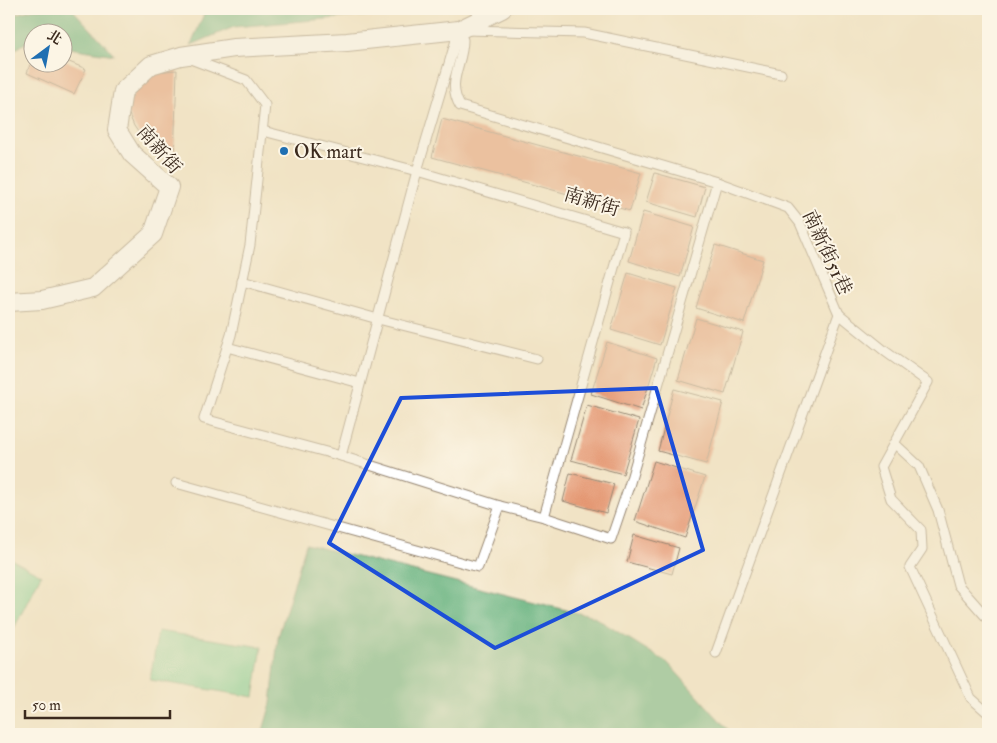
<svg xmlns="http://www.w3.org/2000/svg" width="997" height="743" viewBox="0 0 997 743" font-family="'IM FELL Double Pica','Noto Serif TC',serif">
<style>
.green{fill:#76cd92;stroke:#587c58}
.forest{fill:#60b07c;stroke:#4e6d4d}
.building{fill:#e49772}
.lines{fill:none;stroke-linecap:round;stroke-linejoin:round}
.lane-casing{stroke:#968672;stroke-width:11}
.street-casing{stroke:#968672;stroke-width:20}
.lane{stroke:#fff;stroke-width:9}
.street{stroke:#fff;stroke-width:18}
.marked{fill:none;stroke:#1d4ed8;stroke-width:4;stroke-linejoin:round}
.poi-dot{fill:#1f6fb2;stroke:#fcf5e5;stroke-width:2}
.labels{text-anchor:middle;stroke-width:4;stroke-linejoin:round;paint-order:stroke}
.street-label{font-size:19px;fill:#3b2a1e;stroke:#fcf5e5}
.poi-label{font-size:19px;fill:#3b2a1e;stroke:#fcf5e5;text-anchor:start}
</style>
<rect width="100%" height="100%" fill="#fcf5e5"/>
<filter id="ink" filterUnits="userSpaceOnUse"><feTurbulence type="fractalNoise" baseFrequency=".02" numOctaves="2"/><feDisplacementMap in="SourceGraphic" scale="10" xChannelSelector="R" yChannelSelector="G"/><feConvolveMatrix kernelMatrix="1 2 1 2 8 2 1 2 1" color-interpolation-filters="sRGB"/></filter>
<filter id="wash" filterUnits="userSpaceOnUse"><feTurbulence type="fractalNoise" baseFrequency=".0096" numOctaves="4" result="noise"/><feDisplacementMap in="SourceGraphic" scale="20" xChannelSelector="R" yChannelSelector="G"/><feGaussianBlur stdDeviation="1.12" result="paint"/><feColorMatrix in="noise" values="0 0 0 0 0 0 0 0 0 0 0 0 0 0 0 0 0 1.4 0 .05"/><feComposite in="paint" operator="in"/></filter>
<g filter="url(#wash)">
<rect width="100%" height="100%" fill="#f1e3c5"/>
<g class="green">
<path d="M 9,558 L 41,575 L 9,638 Z"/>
<path d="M 158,631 L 262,647 L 254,697 L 150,680 Z"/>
</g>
<g class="forest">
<path d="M 34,9 L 72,9 L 115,55 L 63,47 L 62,32 L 32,32 L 32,40 L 30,40 L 13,51 L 9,47 L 9,16 Z"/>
<path d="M 206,9 L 394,9 L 396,13 L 234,27 L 191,45 Z"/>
<path d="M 306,544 L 594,617 L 668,663 L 732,734 L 262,734 L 271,703 L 278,637 Z"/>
</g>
<g id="blocks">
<g class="building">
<path d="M 62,59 L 86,69 L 74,94 L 27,73 L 31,62 L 62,62 Z"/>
<path d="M 177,70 L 174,160 L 147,145 L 134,126 L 128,112 L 130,101 L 136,87 L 156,72 Z"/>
<path d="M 442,119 L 641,173 L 630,211 L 432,157 Z"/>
<path d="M 655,173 L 705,187 L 697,217 L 646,202 Z"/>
<path d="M 643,212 L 694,227 L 680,277 L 629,261 Z"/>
<path d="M 715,245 L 763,260 L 744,323 L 696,308 Z"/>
<path d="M 628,273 L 677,288 L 660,345 L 611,330 Z"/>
<path d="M 696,318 L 743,332 L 725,394 L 678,380 Z"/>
<path d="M 607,342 L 657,358 L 641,410 L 591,394 Z"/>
<path d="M 674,389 L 723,402 L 706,464 L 658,451 Z"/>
<path d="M 587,405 L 639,420 L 623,474 L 571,460 Z"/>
<path d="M 654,461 L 705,477 L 685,538 L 635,521 Z"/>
<path d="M 570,473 L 614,484 L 606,513 L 563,501 Z"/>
<path d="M 634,535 L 679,548 L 672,574 L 627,562 Z"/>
</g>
</g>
</g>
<g filter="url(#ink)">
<use href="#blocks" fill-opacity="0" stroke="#968672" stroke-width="1"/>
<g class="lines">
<defs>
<g id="lane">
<path d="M 459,30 C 460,33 462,37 463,40 C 463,65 446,81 460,106 L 717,182 L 788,208 L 800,223 L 839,314 L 716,653"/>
<path d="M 466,30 L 584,33 L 781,74"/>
<path d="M 188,58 L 246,80 L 265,105 L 250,245 L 231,335 L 204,419 L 341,456 L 500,506 L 544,517 L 611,539 L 629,486 L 717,182"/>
<path d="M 263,131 L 417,171 L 624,232 L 544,517"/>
<path d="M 242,281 L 378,319 L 537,359"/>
<path d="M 839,314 L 886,352 L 928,382 L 881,467 L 891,499 L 921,530 L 922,549 L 910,567 L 971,698 L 988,713"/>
<path d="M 227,347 L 360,383"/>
<path d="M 894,443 L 919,466 L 938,510 L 958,585 L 988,619"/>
<path d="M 341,456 L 417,171 L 459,30"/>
<path d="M 176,483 L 478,567 L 500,506"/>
</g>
<path id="street" d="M 9,302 L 42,300 L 93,288 L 153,234 L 169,187 L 132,154 L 117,130 L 123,91 L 151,65 L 181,56 L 234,48 L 347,42 L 459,30 L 502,9"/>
</defs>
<use href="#lane" class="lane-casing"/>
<use href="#street" class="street-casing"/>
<use href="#lane" class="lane"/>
<use href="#street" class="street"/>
</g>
</g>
<path d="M0 0H997V743H0ZM 656,388 L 703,550 L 495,648 L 329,543 L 401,398 Z" fill="#f1e3c5" fill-opacity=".55" fill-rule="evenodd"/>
<path class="marked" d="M 656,388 L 703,550 L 495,648 L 329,543 L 401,398 Z"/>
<circle class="poi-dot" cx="284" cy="151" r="5"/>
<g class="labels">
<g class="street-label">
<text transform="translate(160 149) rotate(49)" y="7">南新街</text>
<text transform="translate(592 201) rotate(17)" y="7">南新街</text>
<text transform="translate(828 252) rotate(65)" y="7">南新街51巷</text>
</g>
<g class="poi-label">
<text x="294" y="158">OK mart</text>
</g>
</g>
<rect width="997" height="743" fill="none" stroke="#fcf5e5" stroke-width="30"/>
<g transform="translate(48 48) rotate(32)"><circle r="24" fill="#fcf5e5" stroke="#afa495"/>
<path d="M0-4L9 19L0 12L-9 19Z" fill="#1f6fb2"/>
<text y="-8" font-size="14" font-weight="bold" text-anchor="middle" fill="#3b2a1e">北</text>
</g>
<path d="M25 710v8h145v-8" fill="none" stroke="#3b2a1e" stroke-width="2.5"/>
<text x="32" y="710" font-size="15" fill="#3b2a1e" stroke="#fcf5e5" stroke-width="4" paint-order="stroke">50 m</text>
</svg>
